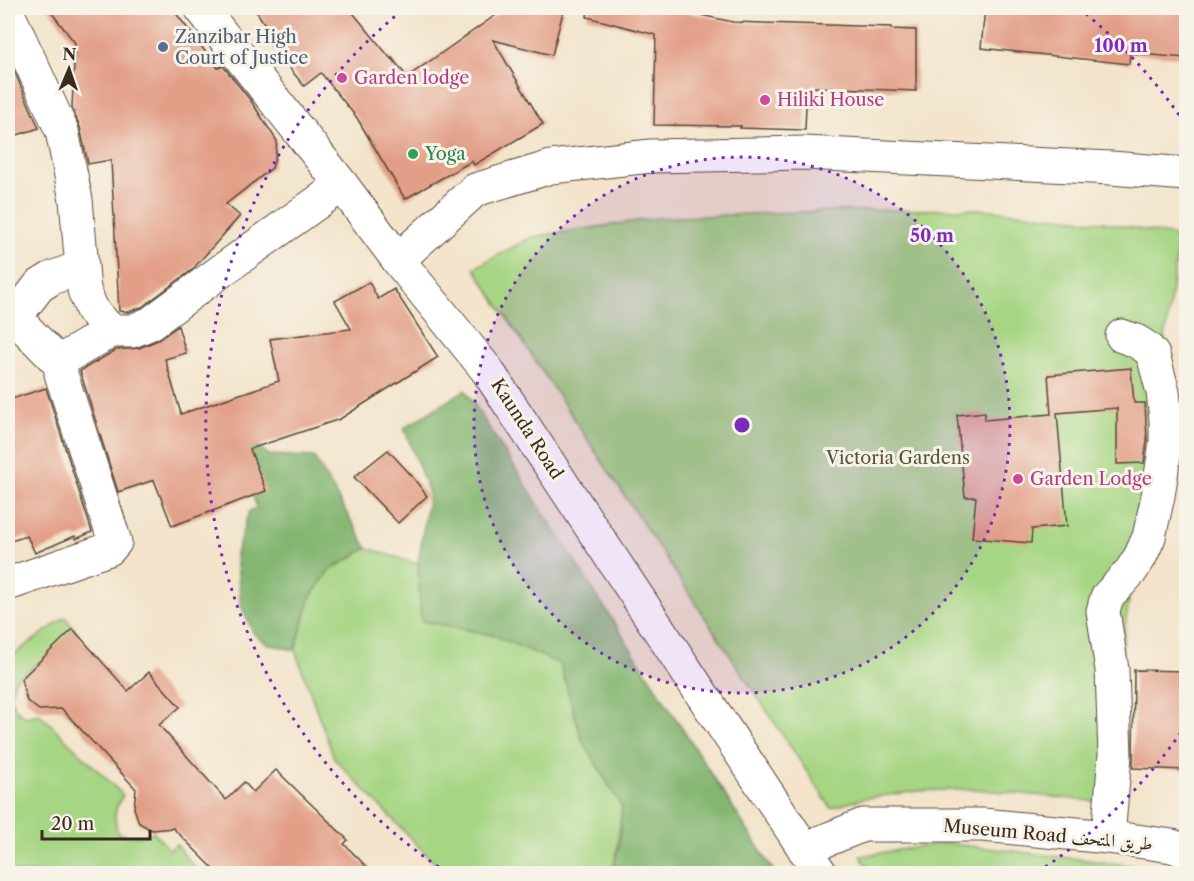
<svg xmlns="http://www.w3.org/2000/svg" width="1194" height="881" viewBox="0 0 1194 881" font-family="'Libre Caslon Text',Amiri,serif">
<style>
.green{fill:#a6d583;stroke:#708050;stroke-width:1.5}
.forest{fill:#84b671;stroke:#607048;stroke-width:1.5}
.building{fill:#e29e86}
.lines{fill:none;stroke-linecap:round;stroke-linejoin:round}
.minor-casing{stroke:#574638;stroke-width:35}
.minor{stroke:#fff;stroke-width:33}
.ring{fill:none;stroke:#7b2cbf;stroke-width:3;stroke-dasharray:3 6}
.service-dot{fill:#5c6f8a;stroke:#f7f3e8;stroke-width:2}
.hotel-dot{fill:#d1479c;stroke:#f7f3e8;stroke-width:2}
.leisure-dot{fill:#2e9e5b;stroke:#f7f3e8;stroke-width:2}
.labels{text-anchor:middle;stroke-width:6;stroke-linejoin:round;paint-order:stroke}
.service-label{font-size:18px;fill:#4e5e75;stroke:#f7f3e8;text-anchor:start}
.hotel-label{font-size:18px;fill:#b23c85;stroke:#f7f3e8;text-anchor:start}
.leisure-label{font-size:18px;fill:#27864d;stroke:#f7f3e8;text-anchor:start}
.street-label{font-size:18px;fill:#3b2a1e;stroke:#f7f3e8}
.park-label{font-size:18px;fill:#565537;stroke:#f7f3e8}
.centre{fill:#7b2cbf;stroke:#f7f3e8;stroke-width:3}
.ring-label{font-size:18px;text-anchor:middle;font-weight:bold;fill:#7b2cbf;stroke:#f7f3e8;stroke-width:6;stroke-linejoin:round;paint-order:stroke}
</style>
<rect width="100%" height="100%" fill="#f7f3e8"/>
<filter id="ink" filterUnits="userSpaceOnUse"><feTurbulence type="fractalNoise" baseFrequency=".0167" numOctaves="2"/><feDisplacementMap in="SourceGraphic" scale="12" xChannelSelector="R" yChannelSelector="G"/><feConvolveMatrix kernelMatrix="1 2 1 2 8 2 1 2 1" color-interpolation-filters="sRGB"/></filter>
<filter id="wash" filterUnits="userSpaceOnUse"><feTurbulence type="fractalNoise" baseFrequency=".008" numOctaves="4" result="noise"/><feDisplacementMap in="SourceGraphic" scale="24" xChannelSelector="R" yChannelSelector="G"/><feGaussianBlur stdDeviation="1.35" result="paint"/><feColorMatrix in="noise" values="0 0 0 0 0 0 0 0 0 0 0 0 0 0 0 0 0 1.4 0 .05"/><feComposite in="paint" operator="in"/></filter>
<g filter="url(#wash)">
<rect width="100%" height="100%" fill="#f3e4cb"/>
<g class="green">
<path d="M 981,209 L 1103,222 L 1179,237 L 1101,802 L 975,789 L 918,791 L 865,798 L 831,808 L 474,268 L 532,237 L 657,218 L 823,211 Z"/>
<path d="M 367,548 L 418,564 L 421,621 L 493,635 L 560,663 L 582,740 L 622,807 L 616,856 L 612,873 L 444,873 L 334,758 L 295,650 L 311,596 L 329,571 Z"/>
<path d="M 65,617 L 78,634 L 16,679 C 8,697 9,705 25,717 L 40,714 L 123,795 C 114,810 113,816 118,833 C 134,837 139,838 154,832 L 169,850 L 176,844 L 199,873 L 8,873 L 8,659 Z"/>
<path d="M 945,843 L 1136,866 L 1156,873 L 872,873 L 860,856 Z"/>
</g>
<g class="forest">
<path d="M 465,390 L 775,873 L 612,873 L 619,846 L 622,807 L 582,740 L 560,664 L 493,635 L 421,621 L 418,564 L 429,493 L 404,428 Z"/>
<path d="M 240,431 L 269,455 L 314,457 L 367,548 L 329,571 L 311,596 L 295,650 L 267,644 L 254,634 L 241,605 L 236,554 L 249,511 L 257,508 L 249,485 Z"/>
</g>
<g id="blocks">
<g class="building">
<path d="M 48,8 L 172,8 L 218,68 L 223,66 L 251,101 L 277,141 L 275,158 L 272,168 L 226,204 L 240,216 L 192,270 L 142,307 L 128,312 L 119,311 L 111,160 L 88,164 L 80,127 L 72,108 L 75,43 Z"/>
<path d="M 254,8 L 349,8 L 391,59 L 392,58 L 407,77 L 506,8 L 564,8 L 552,55 L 493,40 L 543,124 L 474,165 L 472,161 L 405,199 L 357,118 L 321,73 L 304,86 L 270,44 L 276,41 Z"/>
<path d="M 588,8 L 668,8 L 733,22 L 891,27 L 891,29 L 916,30 L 916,91 L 813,87 L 812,106 L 806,106 L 805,130 L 740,128 L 741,126 L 654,125 L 656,35 L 587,17 Z"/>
<path d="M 985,8 L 1123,8 L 1152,10 L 1153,8 L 1186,8 L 1186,58 L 1130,53 L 1129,64 L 981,48 Z"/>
<path d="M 8,57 L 39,128 L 8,138 Z"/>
<path d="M 369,282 L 378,299 L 394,289 L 438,357 L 340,419 L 250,449 L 266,491 L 172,526 L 154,480 L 118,492 L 80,371 L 116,350 L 139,348 L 158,340 L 178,326 L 186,353 L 165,359 L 181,414 L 279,381 L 270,339 L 351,329 L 335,301 Z"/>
<path d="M 1131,368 L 1134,403 L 1145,403 L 1147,441 L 1144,463 L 1117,464 L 1117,408 L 1057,413 L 1067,526 L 1032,529 L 1031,543 L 972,538 L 976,497 L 965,497 L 957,415 L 985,412 L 985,420 L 1051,414 L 1048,375 Z"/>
<path d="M 46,388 L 92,532 L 76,539 L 75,536 L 35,553 L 27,536 L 8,542 L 8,400 Z"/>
<path d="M 388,450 L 411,475 L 427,496 L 398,523 L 354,477 Z"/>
<path d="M 73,629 L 128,691 L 149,672 L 180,707 L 159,725 L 226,800 L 244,782 L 253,792 L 276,770 L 348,840 L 344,844 L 373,873 L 218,873 L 173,828 L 152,830 L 139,823 L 134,808 L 136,789 L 62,709 L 39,710 L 27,701 L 21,679 Z"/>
<path d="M 1134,670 L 1186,671 L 1186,770 L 1133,768 Z"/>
</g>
</g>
</g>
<g filter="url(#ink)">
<use href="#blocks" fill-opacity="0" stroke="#574638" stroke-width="1.5"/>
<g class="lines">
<defs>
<g id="minor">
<path d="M 201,8 L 342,185 L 398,260 L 487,370 L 821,874"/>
<path d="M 8,19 L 12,22 L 62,131 L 76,200 L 84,290 L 92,310 L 111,331 L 132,331 L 151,323 L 221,271 L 342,185"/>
<path d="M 398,260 L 475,190 L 551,167 L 651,156 L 804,153 L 1111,168 L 1186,174"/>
<path d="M 16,316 L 39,286 L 52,278 L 81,267"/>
<path d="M 8,319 L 16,316 L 26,329 L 61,365"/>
<path d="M 8,584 L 109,549 L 115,542 L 61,374 L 61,365 L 65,358 L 111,331"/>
<path d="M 1108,837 L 1115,755 L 1112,670 L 1103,611 L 1107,597 L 1131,571 L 1140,557 L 1149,537 L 1158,496 L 1166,442 L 1166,420 L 1163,392 L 1153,355 L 1147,348 L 1136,341 L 1122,336"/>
<path d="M 804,849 L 863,825 L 983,825 L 1108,837 L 1172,846 L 1186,851"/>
</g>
</defs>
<use href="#minor" class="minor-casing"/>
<use href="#minor" class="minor"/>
</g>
</g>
<circle cx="742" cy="425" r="268" fill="#7b2cbf" fill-opacity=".12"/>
<g class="ring">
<circle cx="742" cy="425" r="268"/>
<path d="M1186 725A536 536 0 0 1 1038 872M446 872A536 536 0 0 1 405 8M1079 8A536 536 0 0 1 1186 125"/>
</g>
<circle class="service-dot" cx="163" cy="47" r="6"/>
<g class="hotel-dot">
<circle cx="342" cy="78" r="6"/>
<circle cx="765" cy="100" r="6"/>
<circle cx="1018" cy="479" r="6"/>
</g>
<circle class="leisure-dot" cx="413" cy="154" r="6"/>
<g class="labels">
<g class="service-label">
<text x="175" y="43">Zanzibar High<tspan x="175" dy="21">Court of Justice</tspan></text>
</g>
<g class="hotel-label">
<text x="354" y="84">Garden lodge</text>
<text x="777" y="106">Hiliki House</text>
<text x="1030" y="485">Garden Lodge</text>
</g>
<g class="leisure-label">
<text x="425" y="160">Yoga</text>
</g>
<g class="street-label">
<text transform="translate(527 429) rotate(57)" y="6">Kaunda Road</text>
<text transform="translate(1048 835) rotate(5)" y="6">Museum Road طريق المتحف</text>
</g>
<g class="park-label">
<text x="898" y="464">Victoria Gardens</text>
</g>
</g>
<circle cx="742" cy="425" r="9" class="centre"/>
<g class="ring-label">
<text x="1121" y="52">100 m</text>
<text x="932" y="242">50 m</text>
</g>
<rect width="1194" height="881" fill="none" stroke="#f7f3e8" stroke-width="30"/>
<g transform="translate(69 69) rotate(2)" stroke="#f7f3e8" stroke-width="4.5" paint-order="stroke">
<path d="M0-4.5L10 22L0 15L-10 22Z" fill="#3b2a1e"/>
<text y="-9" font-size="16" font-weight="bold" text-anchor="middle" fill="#3b2a1e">N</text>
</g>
<path d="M42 830v9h108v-9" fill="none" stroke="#3b2a1e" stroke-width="3"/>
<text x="51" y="830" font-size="18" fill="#3b2a1e" stroke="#f7f3e8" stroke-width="4.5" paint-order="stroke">20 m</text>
</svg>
